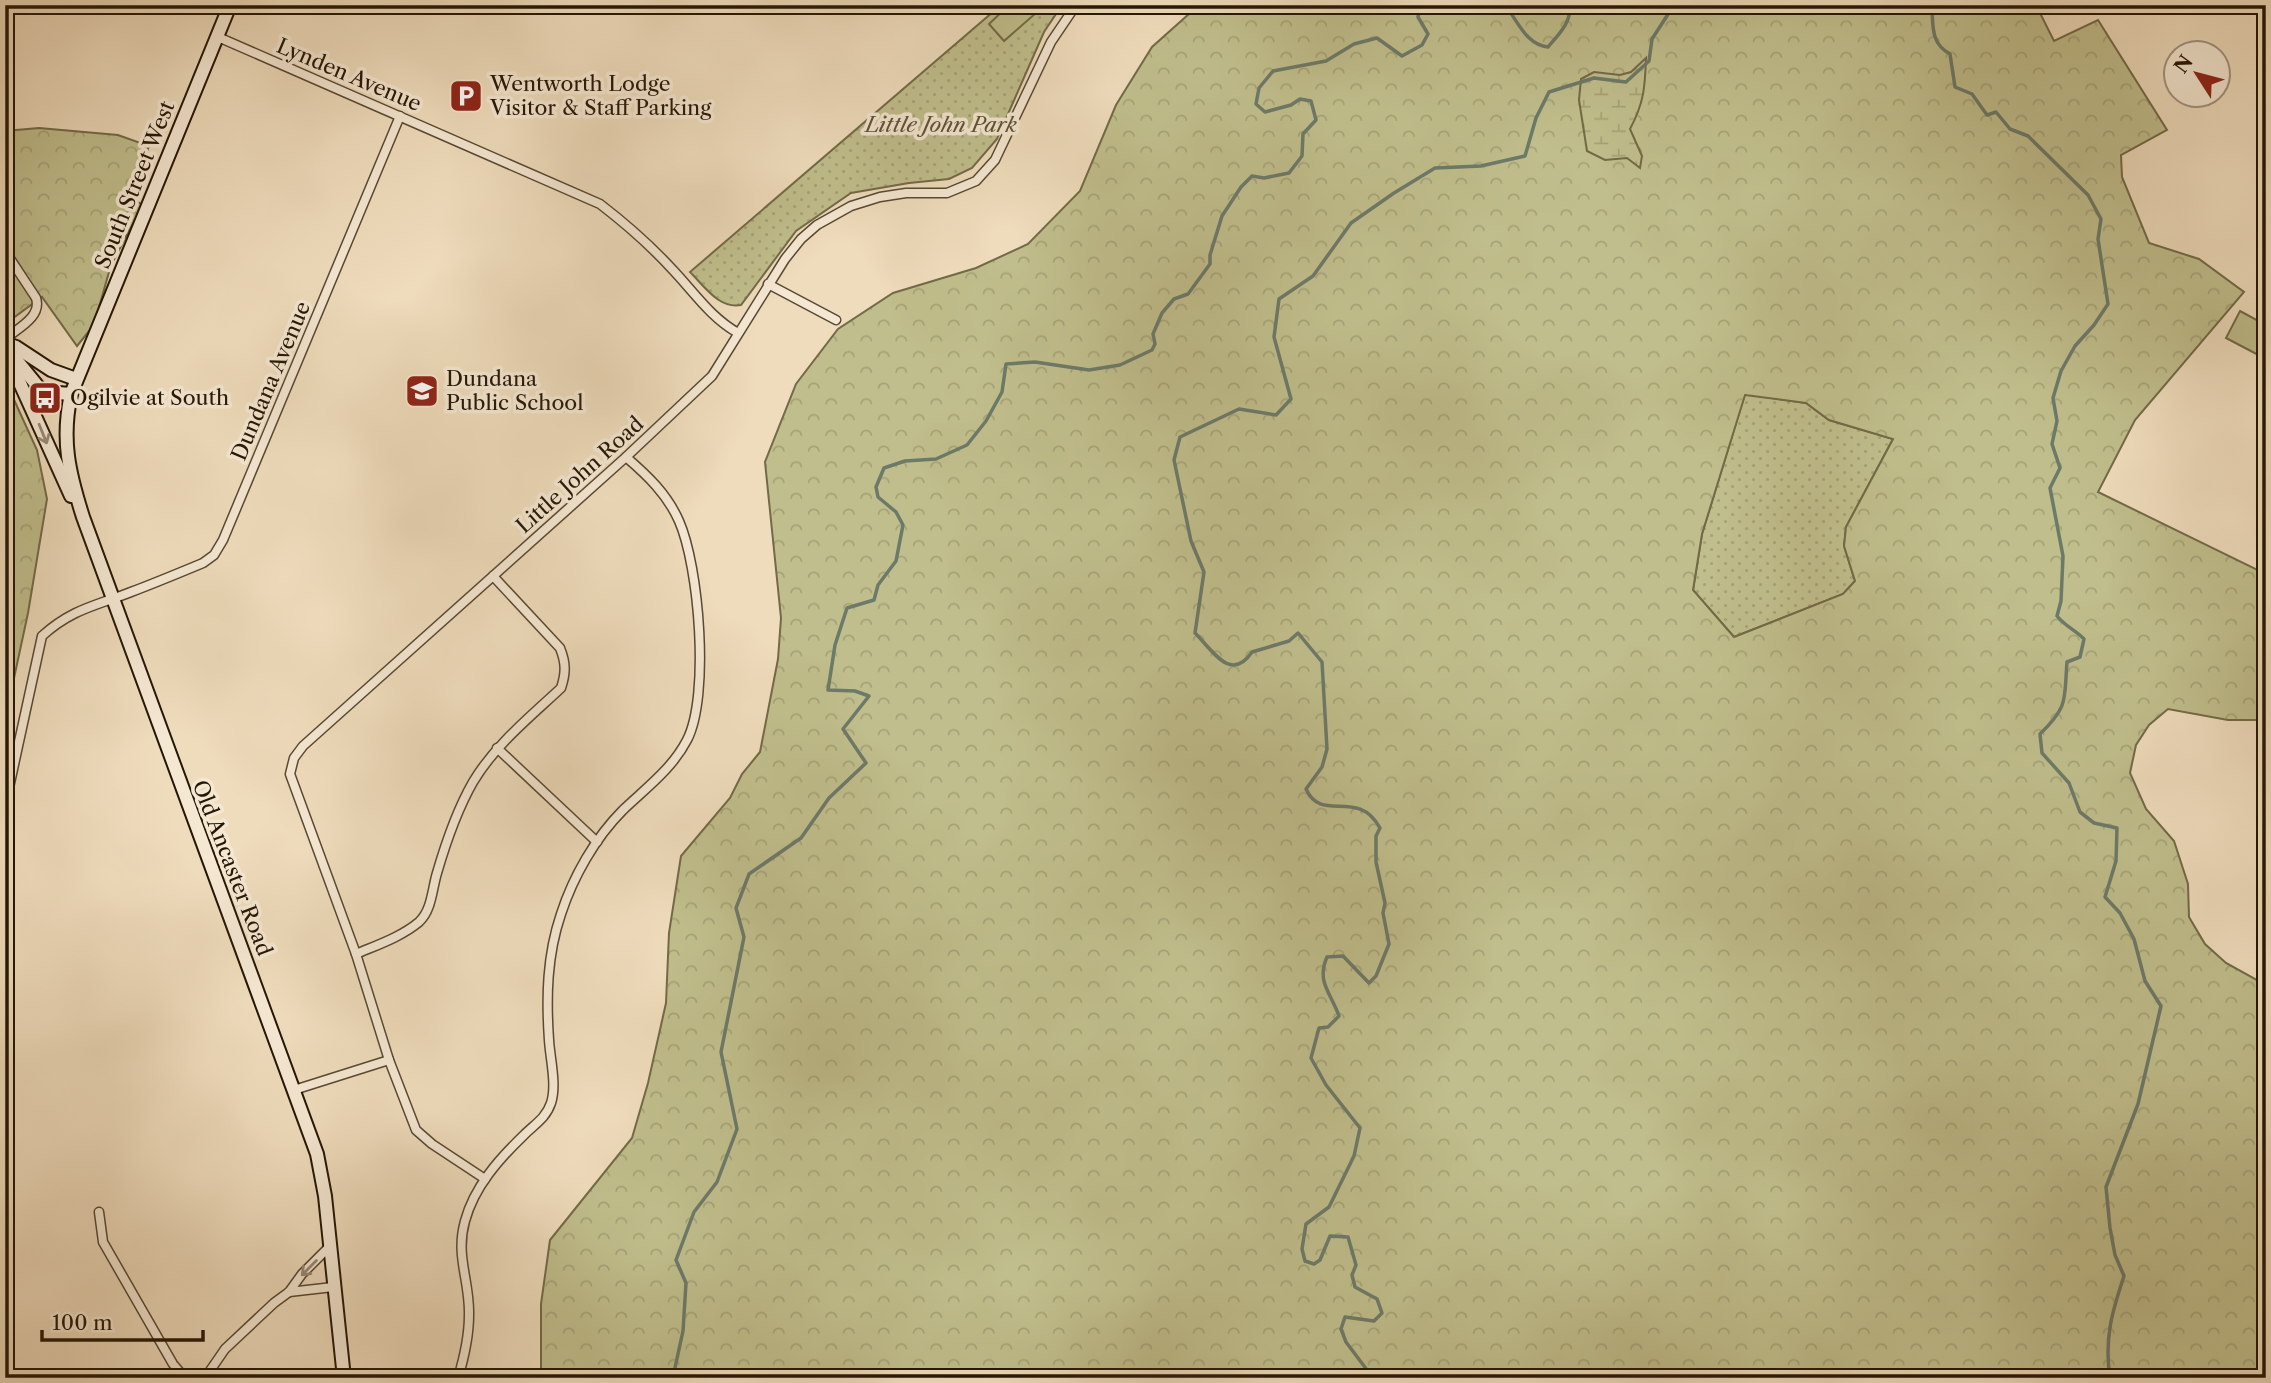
<svg xmlns="http://www.w3.org/2000/svg" width="2271" height="1383" viewBox="0 0 2271 1383" font-family="'Libre Caslon Text',serif">
<style>
.grass{fill:url(#grass-dots);stroke:#726a48;stroke-width:2}
.forest{fill:url(#forest-crowns);stroke:#726a48;stroke-width:2;fill-rule:evenodd}
.wetland{fill:url(#wetland-marsh);stroke:#726a48;stroke-width:2}
.garden{fill:#c0be8c;stroke:#726a48;stroke-width:2}
.lines{fill:none;stroke-linecap:round;stroke-linejoin:round}
.stream{stroke:#6c7a69;stroke-width:3.5}
.street-casing{stroke:#584833;stroke-width:11}
.secondary-casing{stroke:#251705;stroke-width:16}
.street{stroke:#f5e8d3;stroke-width:8}
.secondary{stroke:#f5e8d3;stroke-width:12}
.oneway{stroke:#978a76}
.labels{text-anchor:middle;stroke-width:7;stroke-linejoin:round;paint-order:stroke}
.street-label{font-size:21px;fill:#251705;stroke:#f5e8d3}
.poi-label{font-size:21px;fill:#251705;stroke:#f5e8d3;text-anchor:start}
.park-label{font-size:21px;font-style:italic;fill:#5b5134;stroke:#f5e8d3}
</style>
<defs>
<pattern id="grass-dots" width="8" height="8" patternUnits="userSpaceOnUse" patternTransform="scale(1.75)"><rect width="8" height="8" fill="#c0be8c"/><path d="M2 2h.1M6 6h.1" fill="none" stroke="#a5a377" stroke-width="1.8" stroke-linecap="round"/></pattern>
<pattern id="forest-crowns" width="20" height="18" patternUnits="userSpaceOnUse" patternTransform="scale(1.75)"><rect width="20" height="18" fill="#c0be8c"/><path d="M2 6a3 3 0 1 1 6 0M12 15a3 3 0 1 1 6 0" fill="none" stroke="#a5a377"/></pattern>
<pattern id="wetland-marsh" width="20" height="14" patternUnits="userSpaceOnUse" patternTransform="scale(1.75)"><rect width="20" height="14" fill="#c0be8c"/><path d="M1 5h8M5 5V1M11 12h8M15 12V8" fill="none" stroke="#a5a377"/></pattern>
</defs>
<rect width="100%" height="100%" fill="#efdcbc"/>
<filter id="stains"><feTurbulence type="fractalNoise" baseFrequency=".00286" numOctaves="4"/><feColorMatrix values="0 0 0 0 .2 0 0 0 0 .09 0 0 0 0 .02 0 0 0 .5 -.17"/></filter>
<radialGradient id="worn" r=".72"><stop offset=".6" stop-color="#630" stop-opacity="0"/><stop offset="1" stop-color="#630" stop-opacity=".3"/></radialGradient>
<g class="grass">
<path d="M 1001,5 L 1062,5 L 1044,32 L 997,139 L 972,168 L 949,179 L 909,183 L 851,193 L 796,231 L 741,305 C 719,309 705,287 690,272 Z"/>
<path d="M 1745,394 L 1806,403 L 1829,420 L 1893,439 L 1846,527 L 1844,546 L 1855,581 L 1843,594 L 1734,637 L 1693,590 L 1702,534 Z"/>
</g>
<g class="forest">
<path d="M 1199,5 L 2036,5 L 2054,41 L 2098,20 L 2167,130 L 2121,155 L 2122,177 L 2149,243 L 2199,259 L 2244,292 L 2135,420 L 2098,492 L 2266,574 L 2266,650 L 2258,665 L 2266,669 L 2266,725 L 2257,720 L 2228,720 L 2168,709 L 2149,725 L 2136,745 L 2130,773 L 2146,809 L 2174,841 L 2188,884 L 2189,917 L 2205,944 L 2226,963 L 2266,985 L 2266,1236 L 2260,1248 L 2266,1262 L 2266,1378 L 541,1378 L 541,1304 L 550,1240 L 632,1138 L 648,1083 L 666,1003 L 669,933 L 681,856 L 730,798 L 742,774 L 760,752 L 778,659 L 781,618 L 765,462 L 796,384 L 838,329 L 893,293 L 976,268 L 1028,244 L 1080,191 L 1116,105 L 1152,47 ZM 1745,395 L 1806,403 L 1829,420 L 1893,439 L 1846,527 L 1844,546 L 1855,581 L 1843,594 L 1734,637 L 1693,590 L 1702,534 Z"/>
<path d="M 39,128 L 118,135 L 149,146 L 130,197 L 143,205 L 111,265 L 94,325 L 77,346 L 42,297 L 5,324 L 5,131 Z"/>
<path d="M 5,380 L 37,450 L 47,499 L 28,613 L 5,720 Z"/>
</g>
<path class="wetland" d="M 1646,58 C 1645,87 1644,103 1630,129 L 1642,156 L 1640,168 L 1627,158 L 1605,160 L 1587,151 L 1579,100 L 1581,79 L 1594,72 L 1620,75 L 1631,72 Z"/>
<g class="garden">
<path d="M 1009,5 L 1044,6 L 1004,41 L 989,24 Z"/>
<path d="M 2240,311 L 2266,325 L 2266,359 L 2226,338 Z"/>
</g>
<g class="lines">
<g class="stream">
<path d="M 1505,5 C 1518,21 1526,45 1548,47 C 1559,34 1571,23 1570,5"/>
<path d="M 1926,5 L 1932,10 C 1933,30 1932,44 1950,54 L 1955,87 L 1972,94 L 1987,115 L 1996,112 L 2010,129 L 2028,136 L 2088,195 L 2101,219 L 2098,239 L 2108,304 L 2094,325 L 2075,346 L 2061,371 L 2053,398 L 2057,421 L 2052,444 L 2060,468 L 2050,488 L 2063,556 L 2061,601 L 2057,616 C 2065,626 2075,630 2084,639 L 2080,657 L 2067,662 C 2064,700 2069,706 2040,734 L 2042,753 L 2069,783 L 2080,812 L 2094,823 L 2117,828 L 2116,861 L 2105,897 L 2120,913 L 2134,939 L 2145,981 L 2161,1006 L 2138,1104 L 2106,1187 L 2110,1228 L 2115,1255 L 2124,1276 C 2112,1312 2104,1339 2110,1378"/>
<path d="M 675,1378 L 673,1377 L 683,1331 L 686,1283 L 676,1260 L 694,1212 L 717,1182 L 737,1129 L 721,1052 L 744,937 L 736,908 L 749,874 L 801,838 L 829,798 L 866,763 L 843,729 L 869,696 L 855,691 L 828,690 L 835,645 L 847,608 L 874,600 L 878,585 L 896,561 L 903,525 L 896,512 L 878,497 L 876,487 L 884,468 L 905,461 L 936,459 L 967,445 L 986,421 L 1002,392 L 1006,364 L 1035,362 L 1089,370 L 1120,365 L 1152,350 L 1155,344 L 1153,334 L 1162,313 L 1174,299 L 1188,294 L 1210,264 L 1210,255 L 1222,216 L 1241,187 L 1252,176 L 1264,178 L 1289,173 L 1302,156 L 1303,134 L 1316,120 L 1311,101 L 1300,99 L 1291,105 L 1265,112 L 1256,104 L 1259,88 L 1273,71 L 1326,61 L 1354,44 L 1377,38 L 1402,56 L 1422,45 L 1428,34 L 1418,17 L 1420,5"/>
<path d="M 1373,1378 L 1346,1342 L 1341,1329 L 1345,1317 L 1374,1321 L 1382,1313 L 1377,1299 L 1355,1287 L 1352,1275 L 1356,1265 L 1348,1237 L 1330,1236 L 1320,1260 L 1314,1264 L 1305,1261 L 1302,1249 L 1306,1224 L 1329,1207 L 1354,1156 L 1360,1128 L 1326,1085 L 1311,1058 L 1319,1028 L 1328,1027 L 1339,1016 C 1331,993 1316,982 1327,957 L 1343,956 L 1369,983 L 1376,976 L 1389,944 L 1383,913 L 1385,903 L 1376,862 L 1376,836 L 1380,828 C 1357,787 1322,824 1306,789 L 1322,767 L 1327,749 L 1322,662 L 1298,633 L 1289,641 L 1252,652 C 1231,683 1213,651 1195,633 L 1204,572 L 1191,541 L 1174,460 L 1180,437 L 1239,409 L 1276,415 L 1291,399 L 1274,337 L 1279,299 L 1313,276 L 1351,223 L 1394,193 L 1435,168 L 1481,166 L 1525,156 L 1536,118 L 1549,92 L 1594,78 L 1626,82 L 1649,61 L 1652,39 L 1674,5"/>
</g>
<defs>
<g id="street">
<path d="M 218,37 L 600,204 C 626,224 650,245 672,269 C 694,292 710,317 738,333"/>
<path d="M 5,251 L 36,298 C 42,317 18,328 5,339"/>
<path d="M 768,284 L 836,320"/>
<path d="M 497,748 L 597,842"/>
<path d="M 5,806 L 42,636 C 72,609 95,606 131,592 C 155,583 179,573 203,563 L 214,555 L 223,540 L 400,116"/>
<path d="M 356,954 C 377,945 401,937 419,922 C 432,910 432,889 437,873 C 446,842 457,810 473,782 C 495,745 530,717 561,688 C 566,673 566,663 560,648 L 493,576"/>
<path d="M 294,1090 L 389,1060"/>
<path d="M 485,1179 L 432,1144 L 416,1130 L 389,1060 L 356,954 L 290,774 L 294,758 L 303,746 L 626,457 L 712,376 L 785,259 L 801,239 L 817,225 L 851,206 L 880,197 L 906,193 L 947,193 L 976,181 L 995,160 L 1051,42 L 1076,5"/>
<path d="M 99,1212 L 103,1242 L 173,1364 L 185,1378"/>
<path d="M 289,1292 L 333,1287"/>
<path d="M 205,1378 L 225,1349 L 274,1303 L 289,1292 L 302,1274 L 331,1245"/>
<path d="M 458,1378 C 464,1358 469,1336 469,1315 C 470,1281 455,1256 465,1221 C 474,1187 499,1159 524,1135 C 535,1124 546,1118 551,1103 C 557,1085 550,1058 549,1040 C 546,997 547,955 561,914 C 573,877 595,838 623,810 C 646,788 672,769 687,740 C 710,696 699,566 679,521 C 667,494 648,476 626,457"/>
</g>
<g id="secondary">
<path d="M 230,5 L 71,394 C 61,440 69,473 83,517 L 317,1154 L 325,1196 L 344,1378"/>
<path d="M 5,343 L 16,347 L 51,370 L 76,379"/>
<path d="M 5,350 L 71,496"/>
<path d="M 14,357 L 40,389 L 45,392 L 71,394"/>
</g>
</defs>
<use href="#street" class="street-casing"/>
<use href="#secondary" class="secondary-casing"/>
<use href="#street" class="street"/>
<use href="#secondary" class="secondary"/>
</g>
<defs><path id="oneway-shaft" d="M-6 0H5M1.5-3L5.5 0L1.5 3" fill="none" stroke-width="1.6" stroke-linecap="round" stroke-linejoin="round" transform="scale(1.75)"/></defs>
<g class="oneway">
<use href="#oneway-shaft" transform="translate(43 434) rotate(68)"/>
<use href="#oneway-shaft" transform="translate(309 1268) rotate(135)"/>
</g>
<defs>
<symbol id="parking-square" viewBox="-11 -11 22 22"><rect x="-9" y="-9" width="18" height="18" rx="4" fill="#8f2418" stroke="#f5e8d3"/><path d="M-3.5-5.5H1a3.5 3.5 0 0 1 0 7H-1V5.5H-3.5ZM-1-3.4V-.6H.8a1.4 1.4 0 0 0 0-2.8Z" fill="#fff"/></symbol>
<symbol id="school-square" viewBox="-11 -11 22 22"><rect x="-9" y="-9" width="18" height="18" rx="4" fill="#8f2418" stroke="#f5e8d3"/><path d="M0-5L7-2L0 1L-7-2ZM-4 1L0 2.5L4 1V4Q0 6-4 4Z" fill="#fff"/></symbol>
<symbol id="bus-square" viewBox="-11 -11 22 22"><rect x="-9" y="-9" width="18" height="18" rx="4" fill="#8f2418" stroke="#f5e8d3"/><path d="M-5-6H5V4H4V6H2V4H-2V6H-4V4H-5ZM-3.5-4V0h7V-4ZM-3.5 1.2v1.5H-2V1.2ZM2 1.2v1.5H3.5V1.2Z" fill="#fff"/></symbol>
</defs>
<g fill-rule="evenodd">
<use href="#parking-square" x="447" y="77" width="38" height="38"/>
<use href="#school-square" x="403" y="372" width="38" height="38"/>
<use href="#bus-square" x="26" y="379" width="38" height="38"/>
</g>
<g class="labels">
<g class="street-label">
<text transform="translate(349 75) rotate(23)" y="7">Lynden Avenue</text>
<text transform="translate(135 185) rotate(-68)" y="7">South Street West</text>
<text transform="translate(271 381) rotate(-67)" y="7">Dundana Avenue</text>
<text transform="translate(580 475) rotate(-42)" y="7">Little John Road</text>
<text transform="translate(232 868) rotate(69)" y="7">Old Ancaster Road</text>
</g>
<g class="poi-label">
<text x="490" y="91">Wentworth Lodge<tspan x="490" dy="24">Visitor &amp; Staff Parking</tspan></text>
<text x="446" y="386">Dundana<tspan x="446" dy="24">Public School</tspan></text>
<text x="70" y="405">Ogilvie at South</text>
</g>
<g class="park-label">
<text x="941" y="132">Little John Park</text>
</g>
</g>
<rect width="2271" height="1383" fill="none" stroke="#efdcbc" stroke-width="28"/>
<rect x="7" y="7" width="2257" height="1369" fill="none" stroke="#251705" stroke-width="3.5"/>
<rect x="14" y="14" width="2243" height="1355" fill="none" stroke="#251705" stroke-width="2"/>
<g transform="translate(2197 74) rotate(306)"><circle r="33" fill="#f5e8d3" stroke="#a29481" stroke-width="2"/>
<path d="M0-5L12 26L0 18L-12 26Z" fill="#8f2418"/>
<text y="-10" font-size="19" font-weight="bold" text-anchor="middle" fill="#251705">N</text>
</g>
<path d="M42 1330v10h161v-10" fill="none" stroke="#251705" stroke-width="3.5"/>
<text x="52" y="1330" font-size="21" fill="#251705" stroke="#f5e8d3" stroke-width="5" paint-order="stroke">100 m</text>
<rect width="100%" height="100%" filter="url(#stains)"/>
<rect width="100%" height="100%" fill="url(#worn)"/>
</svg>
